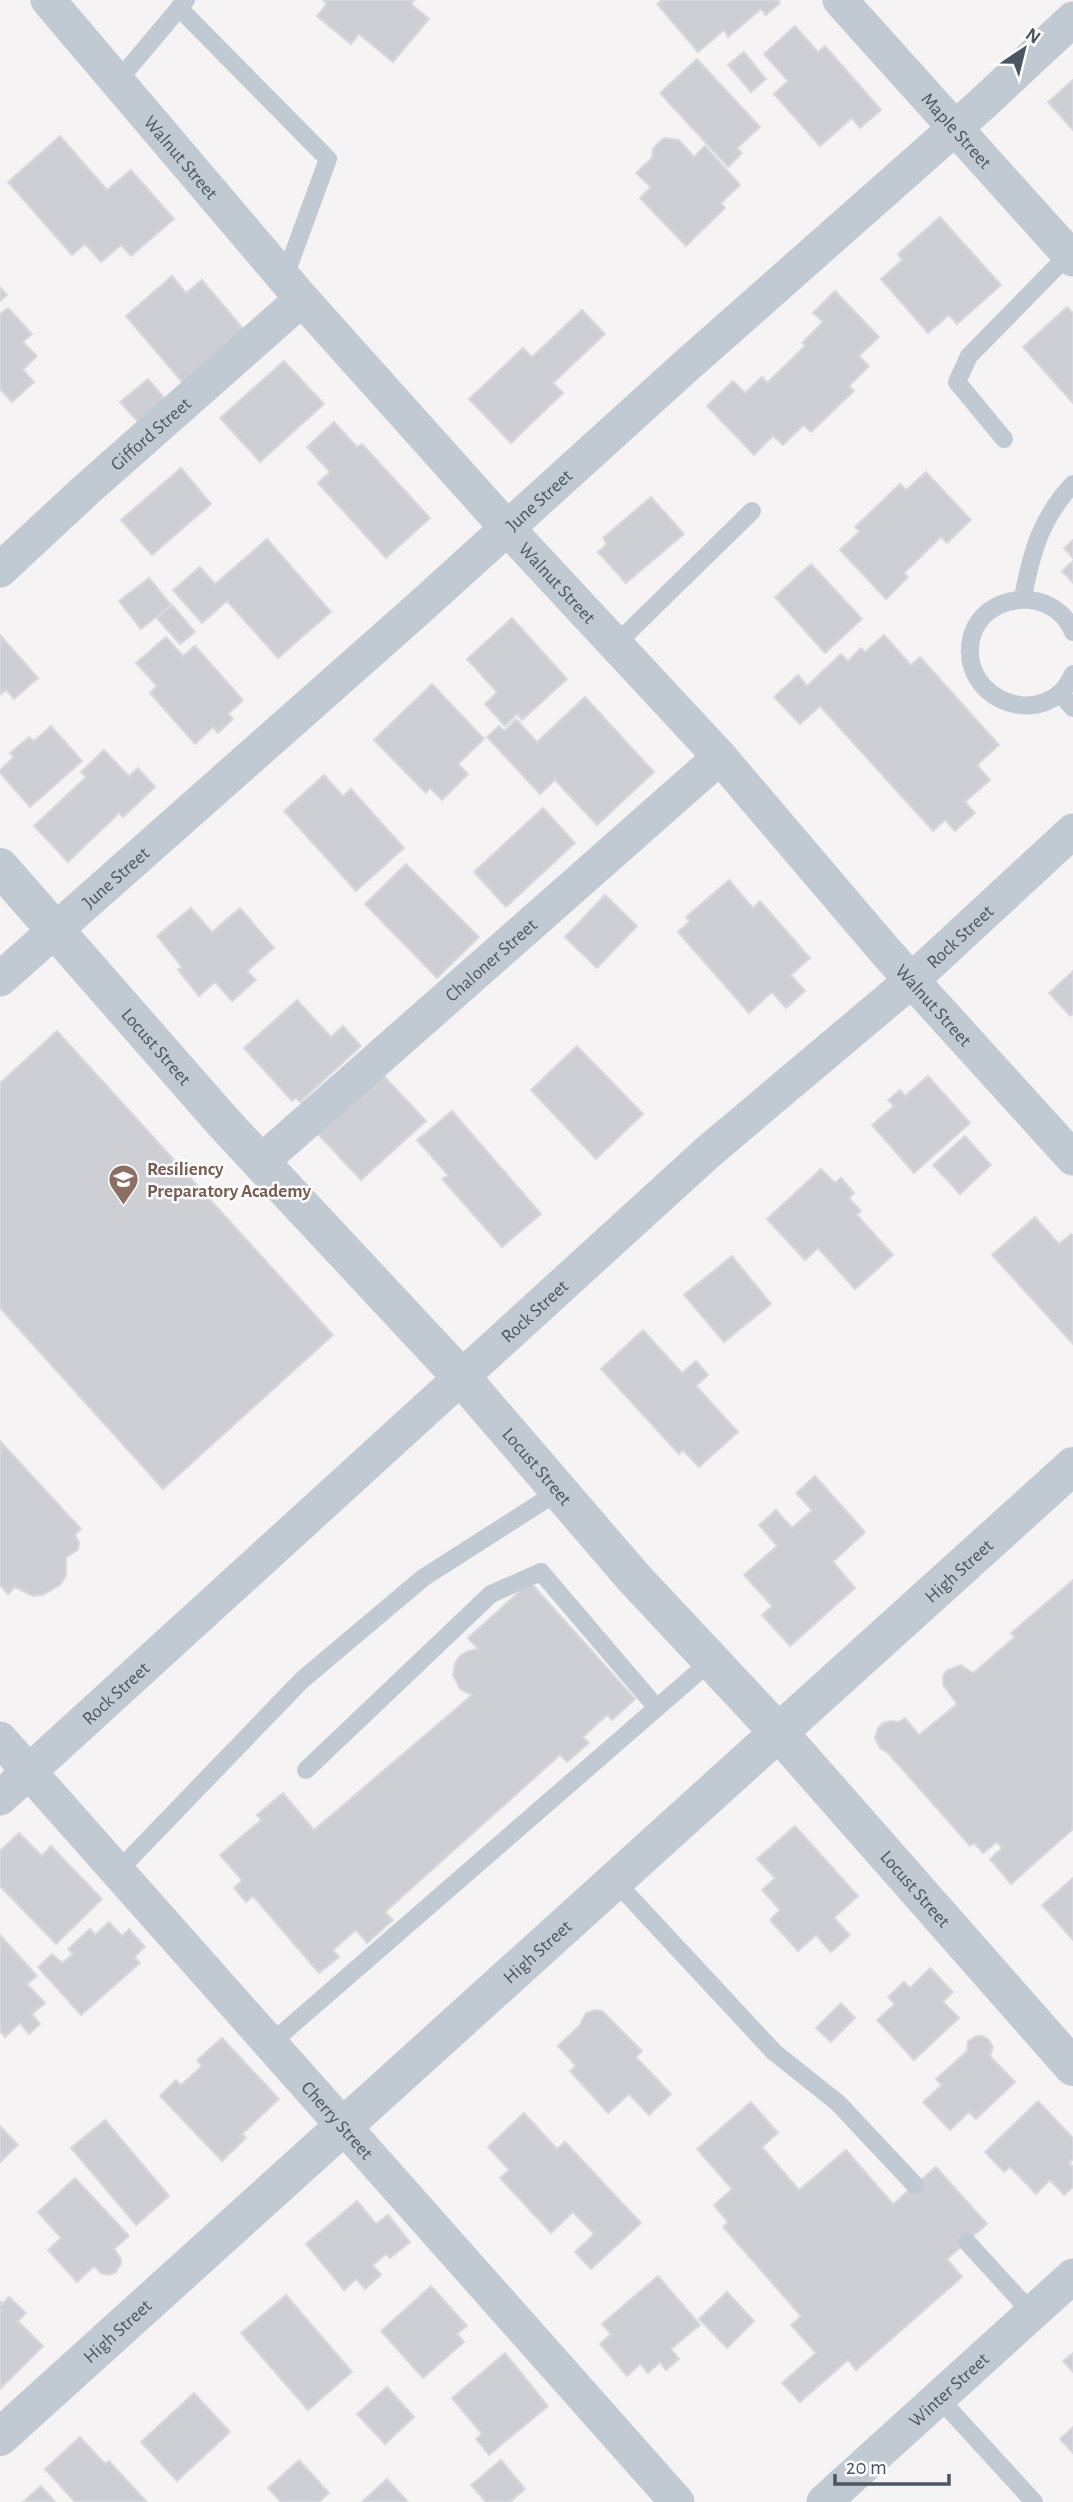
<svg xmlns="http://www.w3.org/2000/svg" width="1073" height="2502" viewBox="0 0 1073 2502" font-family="'Alegreya Sans',sans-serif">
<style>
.building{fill:#cdcfd5;stroke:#d7d9de;stroke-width:2}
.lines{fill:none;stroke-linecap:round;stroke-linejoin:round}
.service{stroke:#c1cad2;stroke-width:18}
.minor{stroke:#c1cad2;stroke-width:35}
.tertiary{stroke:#c1cad2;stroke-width:38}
.labels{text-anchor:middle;stroke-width:5;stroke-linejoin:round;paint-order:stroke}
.street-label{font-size:19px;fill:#4a5661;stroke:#fff}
.education-label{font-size:19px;font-weight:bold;fill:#785e54;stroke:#fff;text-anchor:start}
</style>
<rect width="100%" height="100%" fill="#f5f3f3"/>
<g class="building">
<path d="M 323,0 L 414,0 L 411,4 L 429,19 L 393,62 L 359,34 L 351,44 L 317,16 L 327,4 Z"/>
<path d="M 662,0 L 778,0 L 780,3 L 766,15 L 761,9 L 728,37 L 724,30 L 698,52 L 657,4 Z"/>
<path d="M 795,26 L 818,52 L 825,46 L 881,110 L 860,128 L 852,118 L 820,146 L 774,94 L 788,81 L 764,54 Z"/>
<path d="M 744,52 L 766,79 L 751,92 L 728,65 Z"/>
<path d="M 697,59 L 760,127 L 737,148 L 742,153 L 728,167 L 660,93 Z"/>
<path d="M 1073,80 L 1073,130 L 1048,102 Z"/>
<path d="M 60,136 L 107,190 L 131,170 L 174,219 L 131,256 L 121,245 L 101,262 L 85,244 L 72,255 L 8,182 Z"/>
<path d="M 664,138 L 679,140 L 694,157 L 705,146 L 740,185 L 721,203 L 725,208 L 686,246 L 640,198 L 651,187 L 636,173 L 652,158 L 653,148 Z"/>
<path d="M 940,217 L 1001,285 L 957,324 L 949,315 L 928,333 L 881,279 L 902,260 L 898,254 Z"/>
<path d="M 172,276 L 186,293 L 202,280 L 245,331 L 183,383 L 126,316 Z"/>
<path d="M 0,287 L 7,295 L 0,301 Z"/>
<path d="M 835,291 L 879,337 L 859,356 L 869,366 L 849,386 L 854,391 L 811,432 L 804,425 L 783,445 L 773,436 L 754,455 L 707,406 L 733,381 L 745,393 L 762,377 L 767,383 L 805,346 L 802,343 L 823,322 L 813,313 Z"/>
<path d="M 1067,307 L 1073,313 L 1073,403 L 1023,347 Z"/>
<path d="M 8,308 L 32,334 L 23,342 L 37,356 L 23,370 L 34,382 L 12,402 L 0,389 L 0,314 Z"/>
<path d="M 582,310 L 605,334 L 553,383 L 563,393 L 511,443 L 469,399 L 523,348 L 532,357 Z"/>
<path d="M 284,361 L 324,404 L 260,462 L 220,418 Z"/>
<path d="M 148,379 L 167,401 L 140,424 L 120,402 Z"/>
<path d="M 334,422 L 357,447 L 362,444 L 430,518 L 386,558 L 318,483 L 330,472 L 307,447 Z"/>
<path d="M 181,468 L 211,504 L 152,555 L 121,520 Z"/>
<path d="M 926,472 L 971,520 L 947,543 L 941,537 L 904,573 L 908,577 L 886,599 L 840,550 L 860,531 L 855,527 L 900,484 L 906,490 Z"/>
<path d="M 651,497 L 684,534 L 626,583 L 598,552 L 607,544 L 603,538 Z"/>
<path d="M 267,539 L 331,612 L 278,658 L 227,601 L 202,623 L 173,590 L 200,567 L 215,584 Z"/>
<path d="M 1073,540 L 1073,558 L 1064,548 Z"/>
<path d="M 1073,561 L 1073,583 L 1062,571 Z"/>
<path d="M 811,564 L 862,619 L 825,653 L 775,597 Z"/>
<path d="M 149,578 L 171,605 L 141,629 L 119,601 Z"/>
<path d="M 172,605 L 195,632 L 180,644 L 157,618 Z"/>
<path d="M 512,618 L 567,679 L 522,720 L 517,714 L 505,726 L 485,704 L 497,692 L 467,659 Z"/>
<path d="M 0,635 L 38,678 L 14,699 L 6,690 L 0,695 Z"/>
<path d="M 884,635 L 911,665 L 920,657 L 999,745 L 977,765 L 990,780 L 965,802 L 975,813 L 955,831 L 945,820 L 933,831 L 820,706 L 800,724 L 774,697 L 798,675 L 807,686 L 841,654 L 848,661 L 861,648 L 865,652 Z"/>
<path d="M 166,637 L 183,656 L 195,646 L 243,700 L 228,714 L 233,719 L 218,733 L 213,727 L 195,744 L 150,693 L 157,686 L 136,663 Z"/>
<path d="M 432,684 L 484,739 L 458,764 L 468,774 L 442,800 L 430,788 L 426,793 L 374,740 Z"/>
<path d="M 585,697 L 654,772 L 597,825 L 555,780 L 540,794 L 487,737 L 499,726 L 504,731 L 516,719 L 537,742 Z"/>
<path d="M 51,726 L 82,761 L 30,807 L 0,773 L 0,770 L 14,757 L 10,753 L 29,737 L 34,741 Z"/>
<path d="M 104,750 L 129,776 L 138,768 L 155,787 L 123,817 L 119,813 L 68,862 L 34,826 L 86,777 L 81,772 Z"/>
<path d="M 324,775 L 343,796 L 351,789 L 404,848 L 356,891 L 284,811 Z"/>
<path d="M 543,808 L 575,843 L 506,907 L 474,872 Z"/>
<path d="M 406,864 L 479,937 L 437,978 L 365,904 Z"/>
<path d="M 729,880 L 753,908 L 760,901 L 810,958 L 791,975 L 805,991 L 786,1008 L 772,992 L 749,1013 L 678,932 L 690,921 L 686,917 Z"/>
<path d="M 605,895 L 637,926 L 597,968 L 565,937 Z"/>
<path d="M 191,908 L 212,932 L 240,908 L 274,948 L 247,971 L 256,980 L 232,1001 L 215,982 L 199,996 L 178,970 L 182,967 L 157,936 Z"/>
<path d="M 1073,971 L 1073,1014 L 1070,1016 L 1049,993 Z"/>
<path d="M 297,1000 L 331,1037 L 343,1026 L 361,1046 L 300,1102 L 296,1098 L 292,1101 L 244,1048 Z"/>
<path d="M 57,1031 L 333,1335 L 163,1489 L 0,1308 L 0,1083 Z"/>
<path d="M 577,1046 L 643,1114 L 596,1159 L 531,1090 Z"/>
<path d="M 381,1073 L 426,1121 L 361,1180 L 316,1132 Z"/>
<path d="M 928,1076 L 970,1123 L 914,1173 L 872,1125 L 894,1106 L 888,1100 L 900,1090 L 905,1096 Z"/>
<path d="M 452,1111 L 541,1214 L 502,1247 L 442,1179 L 448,1175 L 417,1140 Z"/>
<path d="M 965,1136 L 991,1165 L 960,1194 L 933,1165 Z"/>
<path d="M 821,1169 L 835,1183 L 841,1178 L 854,1193 L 849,1198 L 861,1211 L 857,1215 L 893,1255 L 855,1289 L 818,1248 L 805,1260 L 767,1219 Z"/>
<path d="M 1035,1217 L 1059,1244 L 1071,1234 L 1073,1236 L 1073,1344 L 992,1255 Z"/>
<path d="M 732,1256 L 771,1304 L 724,1342 L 684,1295 Z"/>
<path d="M 643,1330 L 682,1373 L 696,1361 L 708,1375 L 696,1386 L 738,1432 L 699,1467 L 683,1450 L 679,1454 L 601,1369 Z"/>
<path d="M 0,1441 L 81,1529 L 75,1535 L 79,1542 L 78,1550 L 66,1557 L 66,1575 L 61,1584 L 43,1595 L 33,1596 L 15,1587 L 8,1594 L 0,1585 Z"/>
<path d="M 815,1476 L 865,1532 L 833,1562 L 855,1588 L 790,1646 L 762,1615 L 772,1606 L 744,1575 L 777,1546 L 759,1525 L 776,1510 L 792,1528 L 812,1510 L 796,1493 Z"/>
<path d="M 1073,1580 L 1073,1829 L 1011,1884 L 990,1859 L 1002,1848 L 997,1842 L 983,1853 L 974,1843 L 970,1846 L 888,1753 L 880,1748 L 875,1738 L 878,1728 L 883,1723 L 891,1721 L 899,1722 L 905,1718 L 919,1735 L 957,1704 L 943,1685 L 943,1676 L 947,1670 L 961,1665 L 973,1673 L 1015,1637 L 1011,1633 Z"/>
<path d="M 530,1582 L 635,1699 L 612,1720 L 607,1715 L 583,1737 L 589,1743 L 567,1762 L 560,1755 L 385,1912 L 393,1920 L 367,1943 L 356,1930 L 333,1950 L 339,1957 L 319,1973 L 253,1896 L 246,1902 L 234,1888 L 242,1880 L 220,1855 L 261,1820 L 257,1815 L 283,1793 L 314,1830 L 472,1695 L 460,1689 L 453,1675 L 455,1663 L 460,1656 L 468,1651 L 478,1649 L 468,1638 Z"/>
<path d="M 795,1826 L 858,1896 L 834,1918 L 850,1935 L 831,1952 L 816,1935 L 798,1951 L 770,1920 L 780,1910 L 762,1890 L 775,1878 L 757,1859 Z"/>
<path d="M 19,1833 L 42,1856 L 51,1846 L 102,1899 L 56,1944 L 0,1886 L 0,1851 Z"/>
<path d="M 1073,1878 L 1073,1940 L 1042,1905 Z"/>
<path d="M 109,1922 L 122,1936 L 129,1929 L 145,1947 L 134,1957 L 140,1963 L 81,2015 L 38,1967 L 52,1954 L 62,1963 L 73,1954 L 68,1949 L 90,1929 L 95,1935 Z"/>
<path d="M 0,1935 L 37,1976 L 27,1984 L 45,2003 L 32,2014 L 40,2024 L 29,2034 L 20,2023 L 5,2037 L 0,2031 Z"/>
<path d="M 930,1968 L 953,1992 L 943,2002 L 959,2018 L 914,2060 L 877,2020 L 895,2004 L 888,1997 L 904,1982 L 910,1988 Z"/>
<path d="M 841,2003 L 855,2018 L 831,2042 L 816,2028 Z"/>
<path d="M 595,2010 L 602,2011 L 642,2051 L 636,2057 L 671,2094 L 649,2115 L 629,2094 L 608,2113 L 570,2071 L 576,2066 L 558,2046 L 580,2025 L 586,2013 Z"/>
<path d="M 977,2036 L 983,2036 L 989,2040 L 993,2047 L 990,2056 L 1015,2082 L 976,2119 L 969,2112 L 950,2130 L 923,2102 L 942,2085 L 936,2079 L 967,2051 L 968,2041 Z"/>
<path d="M 222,2038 L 279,2099 L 242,2134 L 246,2138 L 222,2161 L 160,2096 L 176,2080 L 181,2085 L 202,2066 L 197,2060 Z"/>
<path d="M 1038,2101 L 1073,2138 L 1073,2159 L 1069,2163 L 1073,2167 L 1073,2187 L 1064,2195 L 1050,2180 L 1036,2194 L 1010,2167 L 1004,2172 L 985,2152 Z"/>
<path d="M 751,2102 L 778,2133 L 762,2147 L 799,2190 L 846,2150 L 893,2204 L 936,2167 L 987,2224 L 947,2259 L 962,2277 L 856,2370 L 848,2360 L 800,2402 L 782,2383 L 816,2353 L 791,2325 L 801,2316 L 723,2227 L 728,2222 L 714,2205 L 732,2189 L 697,2149 Z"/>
<path d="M 524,2113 L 557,2149 L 565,2142 L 641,2223 L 591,2269 L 575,2252 L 594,2234 L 573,2212 L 551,2233 L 500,2178 L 509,2170 L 488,2147 Z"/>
<path d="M 105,2120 L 169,2196 L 136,2225 L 71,2148 Z"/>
<path d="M 0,2126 L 18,2145 L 0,2162 Z"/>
<path d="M 75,2178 L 129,2236 L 114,2249 L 121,2259 L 121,2264 L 115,2273 L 108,2275 L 101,2273 L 94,2266 L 77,2282 L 48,2250 L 61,2238 L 38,2212 Z"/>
<path d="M 357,2201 L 376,2224 L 388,2215 L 410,2242 L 390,2258 L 386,2254 L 373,2265 L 381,2275 L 365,2289 L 356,2279 L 344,2290 L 306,2244 Z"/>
<path d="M 658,2276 L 700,2325 L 671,2349 L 679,2359 L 666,2370 L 660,2362 L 648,2373 L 640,2364 L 627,2376 L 600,2344 L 611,2334 L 602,2324 Z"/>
<path d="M 431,2286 L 467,2326 L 457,2334 L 464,2342 L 423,2378 L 381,2331 Z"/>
<path d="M 727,2292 L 754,2321 L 727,2348 L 699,2319 Z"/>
<path d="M 286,2295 L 352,2372 L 308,2410 L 241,2333 Z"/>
<path d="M 9,2297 L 26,2313 L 18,2321 L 43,2346 L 0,2389 L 0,2301 L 2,2304 Z"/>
<path d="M 505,2353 L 548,2406 L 489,2455 L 476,2439 L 482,2434 L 452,2398 Z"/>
<path d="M 1073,2353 L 1073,2372 L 1063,2361 Z"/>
<path d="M 387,2387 L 414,2417 L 385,2444 L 357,2414 Z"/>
<path d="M 194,2393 L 230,2432 L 177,2481 L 141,2442 Z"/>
<path d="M 1073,2427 L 1073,2453 L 1060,2439 Z"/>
<path d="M 80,2437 L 105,2464 L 109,2461 L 147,2502 L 75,2502 L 45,2469 Z"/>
<path d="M 299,2460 L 329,2493 L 319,2502 L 281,2502 L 268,2488 Z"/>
<path d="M 501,2460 L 525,2489 L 510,2502 L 486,2502 L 471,2485 Z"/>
<path d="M 387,2479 L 408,2502 L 362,2502 Z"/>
<path d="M 41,2486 L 55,2502 L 23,2502 Z"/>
</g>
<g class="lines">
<g class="service">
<path d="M 179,8 L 328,159 L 284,279"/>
<path d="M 117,82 L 186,0"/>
<path d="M 1004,439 L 957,382 L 969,356 L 1069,254"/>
<path d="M 1023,598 C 1031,553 1041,518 1073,484"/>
<path d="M 1073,632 C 1055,585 981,591 971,640 C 959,703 1049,732 1073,674"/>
<path d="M 616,644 L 752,511"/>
<path d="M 1060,693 L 1073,708"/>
<path d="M 306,1770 L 491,1594 L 541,1572 L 657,1708"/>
<path d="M 117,1872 L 302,1680 L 423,1578 L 559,1491"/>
<path d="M 615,1881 L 774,2052 L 838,2103 L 915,2185"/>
<path d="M 270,2044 L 712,1660"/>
<path d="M 967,2242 L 1032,2313"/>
<path d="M 939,2398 L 1034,2502"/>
</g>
<g class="minor">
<path id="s1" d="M 48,0 L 302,299 L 507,528 L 720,757 L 886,952 L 1073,1158"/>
<path id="s2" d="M 840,0 L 1073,259"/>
<path id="s3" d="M 0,570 L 86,490 L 302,299"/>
<path id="s4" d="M 0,979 L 418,609 L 686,366 L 980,106 L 1073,19"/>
<path id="s5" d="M 261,1162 L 720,757"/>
<path id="s6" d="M 0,1739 L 677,2502"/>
<path id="s7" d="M 0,1798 L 708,1152 L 912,980 L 1073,831"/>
<path id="s8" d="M 824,2502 L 1073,2276"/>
</g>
<g class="tertiary">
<path id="s9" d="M 0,867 L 224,1123 L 462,1378 L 634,1578 L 780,1734 L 1073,2067"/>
<path id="s10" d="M 0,2437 C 356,2112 717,1791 1073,1466"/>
</g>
</g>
<defs>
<symbol id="school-pin" viewBox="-11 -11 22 30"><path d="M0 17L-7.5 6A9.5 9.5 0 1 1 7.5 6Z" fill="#8d6e63" stroke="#fff"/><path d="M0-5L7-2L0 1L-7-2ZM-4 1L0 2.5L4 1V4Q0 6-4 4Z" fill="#fff"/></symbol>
</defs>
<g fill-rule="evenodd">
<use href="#school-pin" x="106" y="1162" width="35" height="47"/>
</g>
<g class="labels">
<g class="street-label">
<text dy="7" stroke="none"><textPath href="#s2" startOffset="175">Maple Street</textPath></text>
<text dy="7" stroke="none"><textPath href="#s1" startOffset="206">Walnut Street</textPath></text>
<text dy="7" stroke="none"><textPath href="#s3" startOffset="203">Gifford Street</textPath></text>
<text dy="7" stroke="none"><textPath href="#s4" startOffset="721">June Street</textPath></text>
<text dy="7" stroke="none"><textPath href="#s1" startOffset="774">Walnut Street</textPath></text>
<text dy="7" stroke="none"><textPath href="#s4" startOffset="154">June Street</textPath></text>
<text dy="7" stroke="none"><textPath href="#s7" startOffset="1290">Rock Street</textPath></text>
<text dy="7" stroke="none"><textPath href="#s5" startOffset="306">Chaloner Street</textPath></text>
<text dy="7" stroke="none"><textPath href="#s1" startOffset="1340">Walnut Street</textPath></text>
<text dy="7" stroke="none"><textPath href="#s9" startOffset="238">Locust Street</textPath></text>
<text dy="7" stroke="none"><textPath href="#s7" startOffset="723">Rock Street</textPath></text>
<text dy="7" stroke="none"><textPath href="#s9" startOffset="805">Locust Street</textPath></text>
<text dy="7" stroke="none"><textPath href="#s10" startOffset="1292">High Street</textPath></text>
<text dy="7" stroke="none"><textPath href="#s7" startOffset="156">Rock Street</textPath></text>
<text dy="7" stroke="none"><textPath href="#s9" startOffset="1372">Locust Street</textPath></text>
<text dy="7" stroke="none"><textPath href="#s10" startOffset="724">High Street</textPath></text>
<text dy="7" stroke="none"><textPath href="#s6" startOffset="509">Cherry Street</textPath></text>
<text dy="7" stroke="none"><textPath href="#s10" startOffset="158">High Street</textPath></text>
<text dy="7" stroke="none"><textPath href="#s8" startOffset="168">Winter Street</textPath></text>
</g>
<g class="education-label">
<text x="147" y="1175">Resiliency<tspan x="147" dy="22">Preparatory Academy</tspan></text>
</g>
</g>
<g transform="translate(1024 49) rotate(35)" stroke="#ffffff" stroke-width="5" paint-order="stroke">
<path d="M0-5L12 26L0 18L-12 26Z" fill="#4a5661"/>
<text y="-10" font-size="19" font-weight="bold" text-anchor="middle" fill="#4a5661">N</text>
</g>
<path d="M835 2474v10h114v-10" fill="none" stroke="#4a5661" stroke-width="3.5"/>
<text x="846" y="2474" font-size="21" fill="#4a5661" stroke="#ffffff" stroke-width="5" paint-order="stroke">20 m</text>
</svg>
